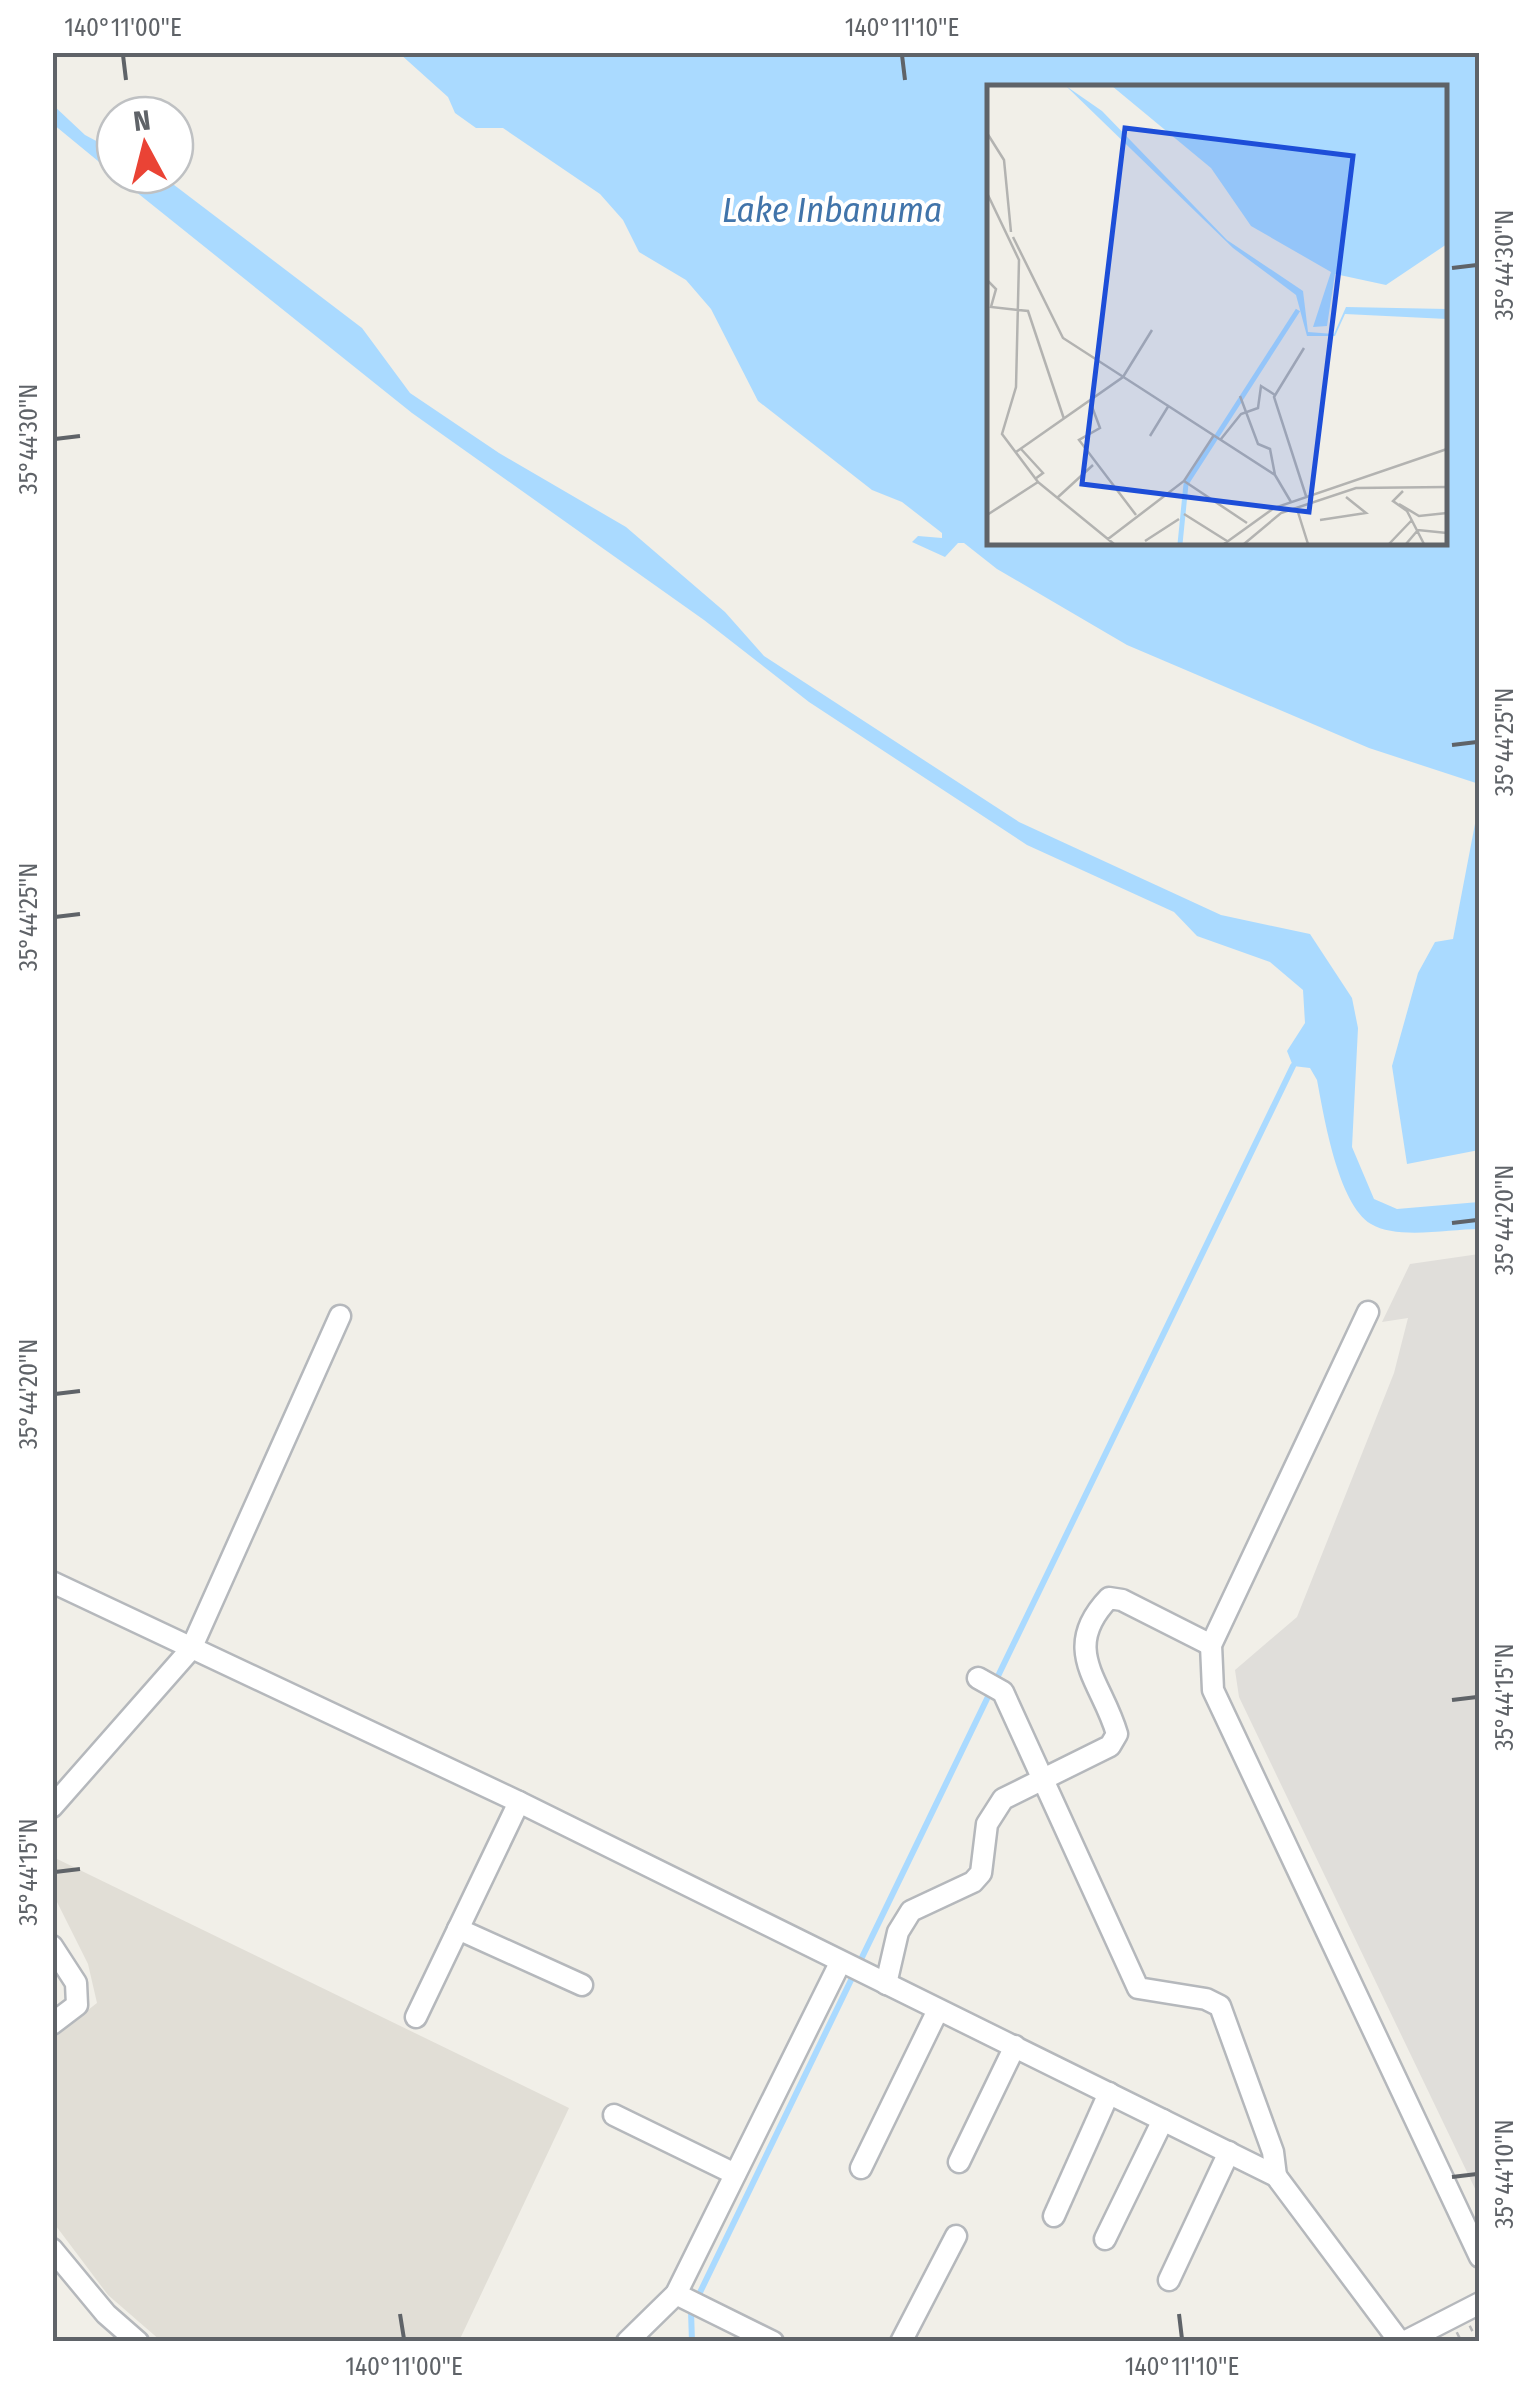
<svg xmlns="http://www.w3.org/2000/svg" width="1532" height="2394" viewBox="0 0 1532 2394" font-family="'Fira Sans Condensed',sans-serif">
<style>
.industrial{fill:#e0deda}
.education{fill:#e1ded6}
.water{fill:#aadaff;fill-rule:evenodd}
.lines{fill:none;stroke-linecap:round;stroke-linejoin:round}
.stream{stroke:#aadaff;stroke-width:6}
.minor-casing{stroke:#b5b8bc;stroke-width:25}
.minor{stroke:#fff;stroke-width:20}
.rail{stroke:#b6b7b8;stroke-width:6;stroke-dasharray:2.5 12;stroke-linecap:butt}
.ticks{fill:none;stroke:#5f6368;stroke-width:4}
.labels{text-anchor:middle;stroke-width:8;stroke-linejoin:round;paint-order:stroke}
.water-label{font-size:35px;font-style:italic;fill:#4174aa;stroke:#fff}
.inset-river{fill:none;stroke:#aadaff;stroke-width:5}
.inset-road{fill:none;stroke:#b3b3b1;stroke-width:2.5}
.view{fill:#1d4ed8;fill-opacity:0.15;stroke:#1d4ed8;stroke-width:5}
.inset-edge{fill:none;stroke:#5f6368;stroke-width:5}
.neatline{fill:none;stroke:#5f6368;stroke-width:4}
.ticks-label{font-size:25px;text-anchor:middle;fill:#5f6368}
</style>
<rect width="100%" height="100%" fill="#f1efe8"/>
<path class="industrial" d="M 1479,1254 L 1480,1254 L 1479,2197 L 1239,1697 L 1235,1670 L 1297,1617 L 1394,1373 L 1408,1318 L 1382,1322 L 1410,1264 Z"/>
<path class="education" d="M 53,1857 L 569,2108 L 459,2341 L 161,2341 L 108,2295 L 53,2222 L 53,2037 L 97,2003 L 88,1964 L 53,1894 Z"/>
<g class="water">
<path d="M 399,53 L 1479,53 L 1479,784 L 1369,748 L 1127,645 L 997,569 L 964,543 L 958,543 L 945,557 L 912,542 L 918,536 L 942,538 L 942,533 L 902,502 L 872,490 L 758,401 L 711,309 L 686,280 L 639,252 L 623,220 L 600,194 L 503,128 L 476,128 L 455,113 L 448,97 ZM 989,88 L 1444,88 L 1444,542 L 989,542 Z"/>
<path d="M 53,105 L 85,135 L 115,151 L 115,175 L 53,124 Z"/>
<path d="M 115,175 L 161,175 L 362,328 L 410,393 L 499,453 L 626,527 L 725,612 L 764,656 L 1019,822 L 1221,915 L 1310,934 L 1352,998 L 1358,1028 L 1352,1147 L 1374,1199 L 1397,1209 L 1479,1202 L 1479,1229 C 1450,1229 1397,1240 1371,1224 C 1338,1204 1324,1117 1317,1080 L 1310,1068 L 1293,1066 L 1287,1051 L 1305,1023 L 1303,990 L 1270,962 L 1197,936 L 1174,912 L 1027,845 L 809,702 L 704,620 L 412,413 Z"/>
<path d="M 1479,803 L 1479,1150 L 1407,1164 L 1392,1066 L 1418,973 L 1435,942 L 1453,939 Z"/>
</g>
<g class="lines">
<path class="stream" d="M 692,2342 L 691,2311 L 1293,1066"/>
<defs>
<g id="minor">
<path d="M 1368,1312 L 1211,1645 L 1213,1690 L 1480,2257"/>
<path d="M 52,1582 L 519,1802 L 1276,2176 L 1400,2342"/>
<path d="M 978,1678 L 1003,1692 L 1138,1988 L 1206,1999 L 1220,2006 L 1273,2152 L 1276,2176"/>
<path d="M 52,1807 L 191,1649 L 340,1316"/>
<path d="M 458,1929 L 582,1985"/>
<path d="M 52,1946 L 76,1983 L 77,2005 L 52,2024"/>
<path d="M 886,1984 L 898,1932 L 911,1911 L 973,1882 L 981,1873 L 987,1824 L 1003,1799 L 1110,1746 L 1117,1734 C 1102,1681 1059,1650 1109,1598 L 1122,1600 L 1211,1645"/>
<path d="M 416,2017 L 519,1802"/>
<path d="M 614,2115 L 735,2174"/>
<path d="M 959,2162 L 1015,2046"/>
<path d="M 861,2168 L 938,2010"/>
<path d="M 1054,2216 L 1109,2093"/>
<path d="M 1105,2239 L 1163,2120"/>
<path d="M 52,2249 L 106,2314 L 138,2342"/>
<path d="M 1169,2280 L 1229,2152"/>
<path d="M 676,2294 L 773,2342"/>
<path d="M 627,2342 L 676,2294 L 840,1963"/>
<path d="M 901,2342 L 956,2236"/>
<path d="M 1404,2342 L 1480,2303"/>
</g>
</defs>
<use href="#minor" class="minor-casing"/>
<use href="#minor" class="minor"/>
<path class="rail" d="M 1444,2342 L 1480,2324"/>
</g>
<path class="ticks" d="M 123,55 L 126,80M 902,55 L 905,80M 1452,268 L 1477,265M 55,439 L 80,436M 1452,745 L 1477,742M 55,917 L 80,914M 1452,1223 L 1477,1220M 55,1394 L 80,1391M 1452,1700 L 1477,1697M 55,1872 L 80,1869M 1452,2177 L 1477,2174M 400,2314 L 404,2339M 1179,2314 L 1182,2339"/>
<g class="labels">
<g class="water-label">
<text x="832" y="222">Lake Inbanuma</text>
</g>
</g>
<g transform="translate(987 85)">
<rect width="460" height="460" fill="#f1efe8"/>
<path d="M 79,1 L 115,26 L 240,155 L 316,206 L 321,247 L 347,249 L 359,222 L 460,224 L 460,234 L 358,229 L 348,251 L 320,251 L 309,210 L 246,163 ZM 125,1 L 460,1 L 460,159 L 399,200 L 348,189 L 340,241 L 326,242 L 344,187 L 264,141 L 224,83 Z" fill="#aadaff"/>
<path class="inset-river" d="M 193,459 L 199,399 L 311,225"/>
<path class="inset-road" d="M 0,48 L 17,75 L 24,147M 0,108 L 32,175 L 29,302 L 15,349 L 51,397M 26,152 L 76,253 L 288,390 L 304,417M 0,195 L 9,204 L 4,222 L 41,226 L 77,334M 317,263 L 287,312 L 319,411M 253,311 L 271,359 L 283,364 L 288,390M 104,319 L 113,343 L 92,355 L 149,430M 163,351 L 182,320M 234,354 L 254,329 L 271,323 L 274,301 L 288,310M 34,364 L 56,388 L 48,394M 29,367 L 136,292 L 165,245M 197,396 L 260,438M 416,406 L 406,416 L 420,426 L 437,459M 70,413 L 106,380M 412,419 L 432,431 L 460,428M 310,424 L 321,459M 197,429 L 240,456M 0,430 L 51,397 L 127,459M 333,435 L 379,428 L 359,412M 121,454 L 197,396 L 227,350M 158,456 L 192,434M 237,459 L 287,423 L 460,364M 257,459 L 294,428 L 369,403 L 460,402M 402,459 L 424,436M 419,459 L 431,445 L 460,448"/>
<path class="view" d="M 138,43 L 366,71 L 322,427 L 95,399 Z"/>
<rect width="460" height="460" class="inset-edge"/>
</g>
<rect width="1532" height="2394" fill="none" stroke="#ffffff" stroke-width="110"/>
<g transform="translate(145 145) rotate(353)"><circle r="48" fill="#ffffff" stroke="#bfc1c3" stroke-width="2.5"/>
<path d="M0-8L18 38L0 25L-18 38Z" fill="#ea4335"/>
<text y="-15" font-size="28" font-weight="bold" text-anchor="middle" fill="#5f6368">N</text>
</g>
<rect x="55" y="55" width="1422" height="2284" class="neatline"/>
<g class="ticks-label">
<text x="123" y="36">140°11'00"E</text>
<text x="902" y="36">140°11'10"E</text>
<text transform="translate(1504 265) rotate(-90)" y="9">35°44'30"N</text>
<text transform="translate(28 439) rotate(-90)" y="9">35°44'30"N</text>
<text transform="translate(1504 742) rotate(-90)" y="9">35°44'25"N</text>
<text transform="translate(28 917) rotate(-90)" y="9">35°44'25"N</text>
<text transform="translate(1504 1220) rotate(-90)" y="9">35°44'20"N</text>
<text transform="translate(28 1394) rotate(-90)" y="9">35°44'20"N</text>
<text transform="translate(1504 1697) rotate(-90)" y="9">35°44'15"N</text>
<text transform="translate(28 1872) rotate(-90)" y="9">35°44'15"N</text>
<text transform="translate(1504 2174) rotate(-90)" y="9">35°44'10"N</text>
<text x="404" y="2375">140°11'00"E</text>
<text x="1182" y="2375">140°11'10"E</text>
</g>
</svg>
